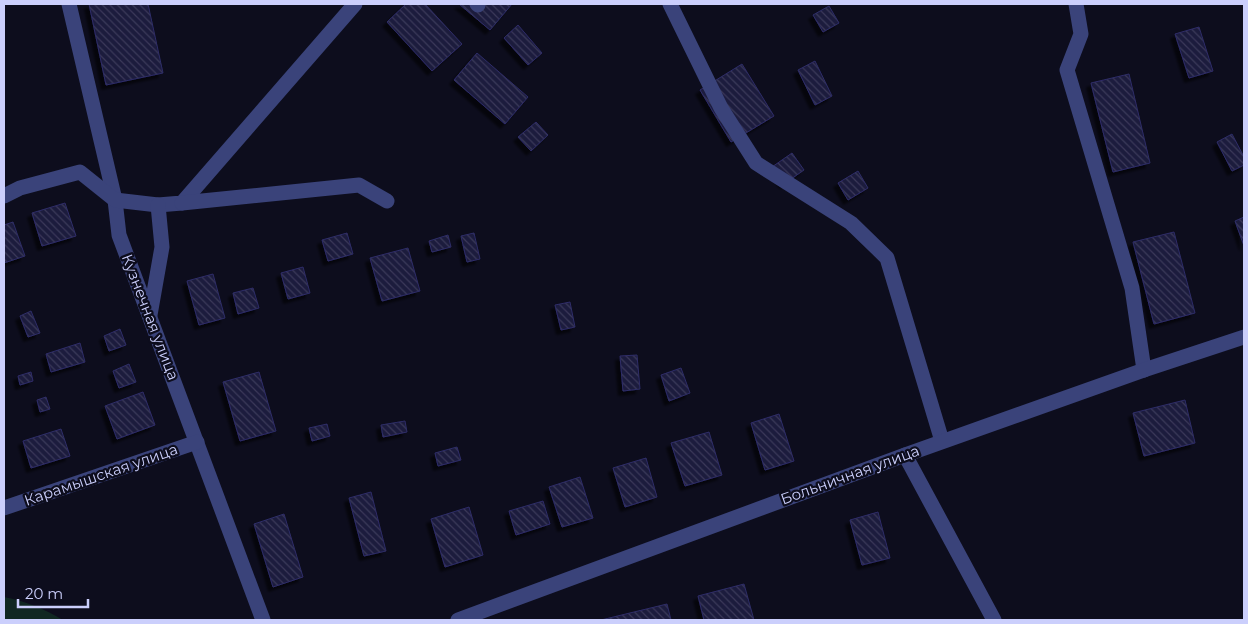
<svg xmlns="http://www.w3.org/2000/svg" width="1248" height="624" viewBox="0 0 1248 624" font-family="Montserrat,sans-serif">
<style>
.green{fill:#102722}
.building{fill:url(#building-back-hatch);stroke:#2e2d68;filter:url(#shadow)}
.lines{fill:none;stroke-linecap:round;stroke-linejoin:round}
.minor{stroke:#3a437a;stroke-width:15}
.labels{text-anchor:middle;stroke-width:4.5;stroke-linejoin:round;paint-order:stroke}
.street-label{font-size:15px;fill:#cbcffc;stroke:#0d0d1d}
</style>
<defs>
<pattern id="building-back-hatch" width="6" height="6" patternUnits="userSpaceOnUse" patternTransform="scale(1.25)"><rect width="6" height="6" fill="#1b1a3d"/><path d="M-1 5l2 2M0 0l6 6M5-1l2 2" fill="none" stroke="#3b3a5a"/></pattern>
<filter id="shadow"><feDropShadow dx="-4.5" dy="4.5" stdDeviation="1" flood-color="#0009"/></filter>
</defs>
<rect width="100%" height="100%" fill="#0d0d1d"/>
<path class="green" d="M 4,597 C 26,601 44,609 63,620 L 4,620 Z"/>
<g class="building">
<path d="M 89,4 L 148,4 L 163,73 L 106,85 Z"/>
<path d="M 406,4 L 425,4 L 462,44 L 432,71 L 387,22 Z"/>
<path d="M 459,4 L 512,4 L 490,30 Z"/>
<path d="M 829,6 L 839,23 L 823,32 L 813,15 Z"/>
<path d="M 518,25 L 542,53 L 528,65 L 504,38 Z"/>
<path d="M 1199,27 L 1213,71 L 1189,78 L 1175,34 Z"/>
<path d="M 477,53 L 528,97 L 505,124 L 454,80 Z"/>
<path d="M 815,61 L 832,96 L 815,105 L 798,70 Z"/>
<path d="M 742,64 L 774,116 L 731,142 L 700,90 Z"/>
<path d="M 1129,74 L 1150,163 L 1113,172 L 1091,83 Z"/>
<path d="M 536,122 L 548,135 L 531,151 L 518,137 Z"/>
<path d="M 1232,134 L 1244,157 L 1244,165 L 1232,171 L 1217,142 Z"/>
<path d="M 792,153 L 804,170 L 784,184 L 772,167 Z"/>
<path d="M 858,171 L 868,188 L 848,200 L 838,183 Z"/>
<path d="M 65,203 L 76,236 L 42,246 L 32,213 Z"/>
<path d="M 1244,217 L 1244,246 L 1235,221 Z"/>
<path d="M 13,222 L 25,256 L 4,263 L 4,225 Z"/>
<path d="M 1174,232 L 1195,313 L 1154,324 L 1133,242 Z"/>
<path d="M 347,233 L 353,254 L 328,261 L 322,240 Z"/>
<path d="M 474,233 L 480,259 L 467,262 L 461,236 Z"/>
<path d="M 448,235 L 451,247 L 432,252 L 429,241 Z"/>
<path d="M 408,248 L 420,291 L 382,301 L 370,258 Z"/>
<path d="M 303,267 L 310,293 L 288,299 L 281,273 Z"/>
<path d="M 213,274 L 225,318 L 199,325 L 187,281 Z"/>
<path d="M 253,288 L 259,308 L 238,314 L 233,293 Z"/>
<path d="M 570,302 L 575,327 L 561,330 L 555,305 Z"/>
<path d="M 31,311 L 40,333 L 28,337 L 20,316 Z"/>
<path d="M 120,329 L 126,345 L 109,351 L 104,336 Z"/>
<path d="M 80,343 L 85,362 L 51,372 L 46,354 Z"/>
<path d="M 637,355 L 640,389 L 623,391 L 620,356 Z"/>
<path d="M 129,364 L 136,382 L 119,388 L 113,371 Z"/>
<path d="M 681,368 L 690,393 L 669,401 L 661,375 Z"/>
<path d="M 31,372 L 33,381 L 20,385 L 18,376 Z"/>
<path d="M 259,372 L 276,431 L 240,441 L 223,382 Z"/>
<path d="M 143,392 L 155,425 L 117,439 L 105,406 Z"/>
<path d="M 46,397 L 50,409 L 40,412 L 37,400 Z"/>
<path d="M 1185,400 L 1195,443 L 1144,456 L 1133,413 Z"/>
<path d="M 779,414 L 794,461 L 765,470 L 751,423 Z"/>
<path d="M 405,421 L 407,432 L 383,437 L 381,425 Z"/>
<path d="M 327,424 L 330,436 L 312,441 L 309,428 Z"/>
<path d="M 61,429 L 70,456 L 31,468 L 23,441 Z"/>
<path d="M 709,432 L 722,475 L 685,486 L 671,443 Z"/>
<path d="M 457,447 L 461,460 L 438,466 L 435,453 Z"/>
<path d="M 646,458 L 657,497 L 625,507 L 613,468 Z"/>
<path d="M 580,477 L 593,518 L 562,527 L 549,487 Z"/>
<path d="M 371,492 L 386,551 L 364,556 L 349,498 Z"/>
<path d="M 543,501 L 550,524 L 516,535 L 509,511 Z"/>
<path d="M 469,507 L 483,555 L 445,567 L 431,519 Z"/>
<path d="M 878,512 L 890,558 L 862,565 L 850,520 Z"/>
<path d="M 284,514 L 303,577 L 273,587 L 254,524 Z"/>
<path d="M 744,584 L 754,620 L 704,620 L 698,596 Z"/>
<path d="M 667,604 L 671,620 L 601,620 Z"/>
</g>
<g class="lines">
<g class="minor">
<path d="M 69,4 L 115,200 L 119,235 L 263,620"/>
<path d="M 477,4 L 478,5"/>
<path d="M 670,4 L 721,108 L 756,163 L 851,223 L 887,258 L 942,441"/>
<path d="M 1076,4 L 1081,34 L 1067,70 L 1132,288 L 1144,370"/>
<path d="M 4,196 L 20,188 L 80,172 L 115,200 L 158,205 L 182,203 L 355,4"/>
<path d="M 182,203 L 359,185 L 387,201"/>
<path d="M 150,315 L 162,247 L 158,205"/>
<path d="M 905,455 L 994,620"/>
<path d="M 4,508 L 197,442"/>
<path d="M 458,620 L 905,455 L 1144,370 L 1244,337"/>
</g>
</g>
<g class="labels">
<g class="street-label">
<text transform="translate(150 317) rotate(69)" y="5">Кузнечная улица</text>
<text transform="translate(101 475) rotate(-19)" y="5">Карамышская улица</text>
<text transform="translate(850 475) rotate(-20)" y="5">Больничная улица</text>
</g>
</g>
<rect width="1248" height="624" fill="none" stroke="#cbcffc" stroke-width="10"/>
<path d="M18 599v8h70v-8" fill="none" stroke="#cbcffc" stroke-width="2.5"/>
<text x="25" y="599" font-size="15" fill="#cbcffc" stroke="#0d0d1d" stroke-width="4" paint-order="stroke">20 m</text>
</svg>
